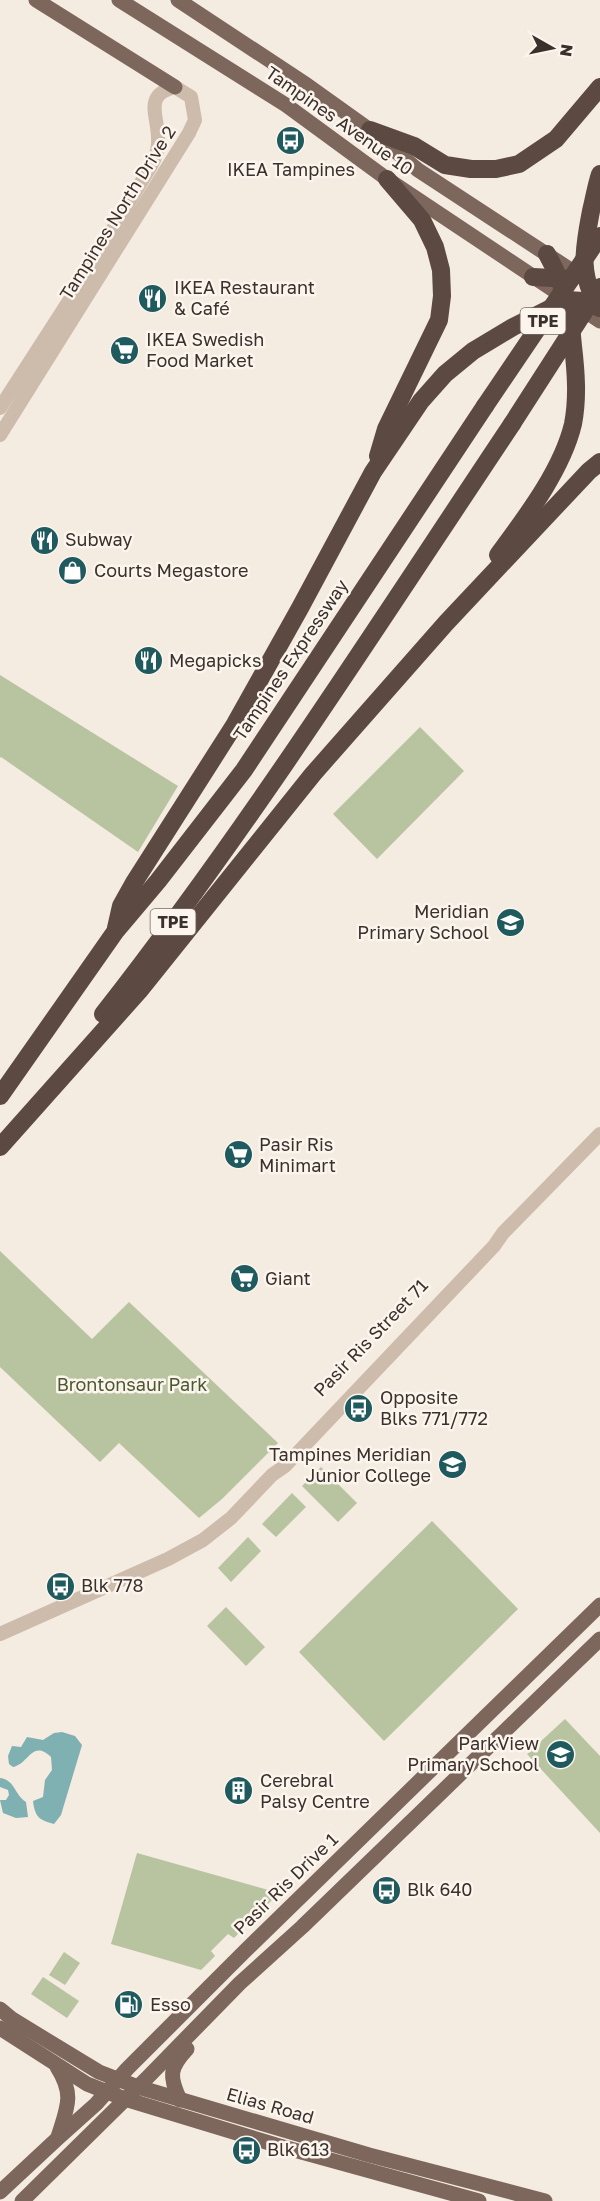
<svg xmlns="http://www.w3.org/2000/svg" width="600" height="2201" viewBox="0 0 600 2201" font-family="'Golos Text',sans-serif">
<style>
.green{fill:#b8c4a0}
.water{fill:#7fb0b2}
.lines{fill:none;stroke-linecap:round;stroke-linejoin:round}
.minor{stroke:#cdbbac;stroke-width:14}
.major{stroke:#7d675c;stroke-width:15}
.highway{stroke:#5c4a42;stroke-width:18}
.highway-bridge{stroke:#5c4a42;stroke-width:18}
.labels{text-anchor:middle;stroke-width:5;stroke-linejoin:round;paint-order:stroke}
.shield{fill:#fbf5ee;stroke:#756b66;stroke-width:1.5}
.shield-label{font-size:16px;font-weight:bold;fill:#3b302b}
.street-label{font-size:18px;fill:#3b302b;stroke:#fbf5ee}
.poi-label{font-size:18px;fill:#3b302b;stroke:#fbf5ee;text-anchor:start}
.park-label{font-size:18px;fill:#4a5a2e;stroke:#fbf5ee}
</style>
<rect width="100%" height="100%" fill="#f4ebe1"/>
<g class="green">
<path d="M 0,675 L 178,786 L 138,852 L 1,757 L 0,758 Z"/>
<path d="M 420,727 L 464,771 L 377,859 L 333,814 Z"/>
<path d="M 0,1251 L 92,1339 L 129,1302 L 278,1443 L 222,1499 L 199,1518 L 119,1443 L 100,1462 L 0,1367 Z"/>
<path d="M 321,1467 L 357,1503 L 338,1522 L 302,1486 Z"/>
<path d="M 292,1493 L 306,1507 L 276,1537 L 262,1524 Z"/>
<path d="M 432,1521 L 518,1609 L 384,1741 L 299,1652 Z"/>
<path d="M 248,1537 L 261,1551 L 231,1582 L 218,1568 Z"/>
<path d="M 226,1607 L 265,1647 L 246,1666 L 207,1626 Z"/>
<path d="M 565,1719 L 600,1756 L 600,1833 L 527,1754 Z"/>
<path d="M 137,1853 L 279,1893 L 234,1938 L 228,1934 L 211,1951 L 215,1956 L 201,1970 L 111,1944 Z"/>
<path d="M 64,1952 L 80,1963 L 65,1985 L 49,1975 Z"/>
<path d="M 43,1977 L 79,2001 L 67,2018 L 31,1994 Z"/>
</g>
<g class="water">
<path d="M 62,1732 L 75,1736 L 82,1745 L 61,1815 L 54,1824 C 39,1820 35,1817 33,1801 L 43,1797 L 45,1780 L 52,1770 L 51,1757 C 32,1739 29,1764 13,1767 L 9,1764 L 8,1756 L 12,1746 L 21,1747 L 27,1737 L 43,1740 L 54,1733 Z"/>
<path d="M 0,1778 C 15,1780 14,1794 26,1802 L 28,1817 L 16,1818 L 3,1813 L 0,1800 L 6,1800 L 9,1795 L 8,1790 L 0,1787 Z"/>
</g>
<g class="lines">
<g class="minor">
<path d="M 0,408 L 76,290 L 151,166 C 156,157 159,149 158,138 C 158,115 143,95 175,87 L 191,97 L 195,120 L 189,133 L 0,435"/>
<path d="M 0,1634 L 168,1559 L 203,1540 L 231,1518 L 272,1475 L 285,1466 L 494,1246 L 503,1233 L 600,1134"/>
</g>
<g class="major">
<path d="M 36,0 L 175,87"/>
<path d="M 119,0 L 286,105 L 387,179 L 600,321"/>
<path d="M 178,0 L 307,85 L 370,130 L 418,170 L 583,278"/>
<path d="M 0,2009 L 12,2019 L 99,2072 L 138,2087 L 369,2155 L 545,2201"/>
<path d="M 0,2028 L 87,2084 L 125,2099 L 276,2145 L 479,2201"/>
<path d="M 57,2067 C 75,2095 67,2108 58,2137"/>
<path d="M 180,2100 C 169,2077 169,2068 187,2049"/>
<path d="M 0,2192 L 58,2138 L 96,2104 L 127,2069 L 245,1951 L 600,1605"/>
<path d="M 22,2201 L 147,2078 L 240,1983 L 302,1927 L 600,1639"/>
</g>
<g class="highway">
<path d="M 370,130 L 414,146 L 445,165 L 471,169 L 496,169 L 519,164 L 556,139 L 600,87"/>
<path d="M 533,277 L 571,279"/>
<path d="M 599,308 C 578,274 584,248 591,211 C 594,199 596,186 600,174"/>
<path d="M 378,456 L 386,429 L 439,320 L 442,296 L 441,270 L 435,247 L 422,220 L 387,179"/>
<path d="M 498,555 C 526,517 562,470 573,424 C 578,398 576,372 573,346 C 570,309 565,287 547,254"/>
<path d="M 116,928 L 121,906 L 135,881 L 235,724 L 300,608 L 373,472 L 421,401 L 445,374 L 473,351 L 513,327 L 567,300 L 600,302"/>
<path d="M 103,1014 C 251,825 379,623 512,424"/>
<path d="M 0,1096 L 115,932 L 158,881 L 244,770 L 485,406"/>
<path d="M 0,1147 L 139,991 L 313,774 L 446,623 L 589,471 L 600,462"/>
</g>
<g class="highway-bridge">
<path d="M 485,406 L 600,236"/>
<path d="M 512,424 L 600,287"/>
</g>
</g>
<defs>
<symbol id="bus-disc" viewBox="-11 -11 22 22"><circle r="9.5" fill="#1f5a5e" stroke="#fbf5ee"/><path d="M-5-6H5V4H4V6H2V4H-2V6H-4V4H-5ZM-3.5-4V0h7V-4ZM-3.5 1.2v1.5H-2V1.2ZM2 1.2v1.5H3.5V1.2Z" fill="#fff"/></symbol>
<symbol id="restaurant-disc" viewBox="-11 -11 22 22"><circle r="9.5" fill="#1f5a5e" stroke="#fbf5ee"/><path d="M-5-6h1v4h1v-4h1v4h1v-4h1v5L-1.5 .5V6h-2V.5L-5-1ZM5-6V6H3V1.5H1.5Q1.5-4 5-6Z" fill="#fff"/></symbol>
<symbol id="supermarket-disc" viewBox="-11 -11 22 22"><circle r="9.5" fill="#1f5a5e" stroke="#fbf5ee"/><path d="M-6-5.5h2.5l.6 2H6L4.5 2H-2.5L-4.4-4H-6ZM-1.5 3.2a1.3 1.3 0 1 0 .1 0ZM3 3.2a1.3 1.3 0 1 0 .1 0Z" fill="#fff"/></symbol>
<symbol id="shop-disc" viewBox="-11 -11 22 22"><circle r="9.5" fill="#1f5a5e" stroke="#fbf5ee"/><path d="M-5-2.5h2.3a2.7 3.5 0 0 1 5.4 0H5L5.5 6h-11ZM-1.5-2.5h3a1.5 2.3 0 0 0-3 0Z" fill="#fff"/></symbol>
<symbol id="school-disc" viewBox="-11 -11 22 22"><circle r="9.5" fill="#1f5a5e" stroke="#fbf5ee"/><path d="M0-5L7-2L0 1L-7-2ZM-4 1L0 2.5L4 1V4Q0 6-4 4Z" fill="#fff"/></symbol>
<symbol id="university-disc" viewBox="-11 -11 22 22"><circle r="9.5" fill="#1f5a5e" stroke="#fbf5ee"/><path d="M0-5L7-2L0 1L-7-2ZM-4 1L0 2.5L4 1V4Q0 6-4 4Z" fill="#fff"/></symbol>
<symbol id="building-disc" viewBox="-11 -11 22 22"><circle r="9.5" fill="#1f5a5e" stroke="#fbf5ee"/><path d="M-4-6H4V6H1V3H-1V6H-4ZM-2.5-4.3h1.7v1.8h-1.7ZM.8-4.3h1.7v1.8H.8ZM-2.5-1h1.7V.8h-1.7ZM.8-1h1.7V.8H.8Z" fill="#fff"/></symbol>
<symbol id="fuel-disc" viewBox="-11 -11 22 22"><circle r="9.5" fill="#1f5a5e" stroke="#fbf5ee"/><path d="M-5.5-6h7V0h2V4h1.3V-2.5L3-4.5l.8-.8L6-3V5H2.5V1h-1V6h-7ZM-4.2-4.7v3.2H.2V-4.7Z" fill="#fff"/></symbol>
</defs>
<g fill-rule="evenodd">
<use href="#bus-disc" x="274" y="124" width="33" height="33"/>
<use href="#restaurant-disc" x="136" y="282" width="33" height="33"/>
<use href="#supermarket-disc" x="108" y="334" width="33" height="33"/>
<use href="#restaurant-disc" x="28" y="524" width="33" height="33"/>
<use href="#shop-disc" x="56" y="554" width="33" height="33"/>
<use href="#restaurant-disc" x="132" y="644" width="33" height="33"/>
<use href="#school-disc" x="494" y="906" width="33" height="33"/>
<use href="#supermarket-disc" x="222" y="1138" width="33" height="33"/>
<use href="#supermarket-disc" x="228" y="1262" width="33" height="33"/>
<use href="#bus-disc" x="342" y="1392" width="33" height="33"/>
<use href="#university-disc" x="436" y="1448" width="33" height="33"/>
<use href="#bus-disc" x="44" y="1570" width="33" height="33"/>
<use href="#school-disc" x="544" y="1738" width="33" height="33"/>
<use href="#building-disc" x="222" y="1774" width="33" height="33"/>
<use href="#bus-disc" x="370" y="1874" width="33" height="33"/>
<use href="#fuel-disc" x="112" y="1988" width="33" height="33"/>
<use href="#bus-disc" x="230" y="2134" width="33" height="33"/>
</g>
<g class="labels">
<g class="shield">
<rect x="520.5" y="308" width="45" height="26" rx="4.5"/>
<rect x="150.5" y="909" width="45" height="26" rx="4.5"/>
</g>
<g class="shield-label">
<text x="543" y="327">TPE</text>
<text x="173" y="928">TPE</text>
</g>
<g class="street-label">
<text transform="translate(339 121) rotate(35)" y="6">Tampines Avenue 10</text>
<text transform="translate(118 213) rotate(-58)" y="6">Tampines North Drive 2</text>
<text transform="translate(291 660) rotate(-56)" y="6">Tampines Expressway</text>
<text transform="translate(371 1338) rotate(-46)" y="6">Pasir Ris Street 71</text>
<text transform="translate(286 1884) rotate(-44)" y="6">Pasir Ris Drive 1</text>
<text transform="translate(270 2106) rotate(16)" y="6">Elias Road</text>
</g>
<g class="poi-label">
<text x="291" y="176" text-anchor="middle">IKEA Tampines</text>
<text x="174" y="294">IKEA Restaurant<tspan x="174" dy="21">&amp; Café</tspan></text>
<text x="146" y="346">IKEA Swedish<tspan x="146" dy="21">Food Market</tspan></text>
<text x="65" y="546">Subway</text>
<text x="94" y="577">Courts Megastore</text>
<text x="169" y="667">Megapicks</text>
<text x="489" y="918" text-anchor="end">Meridian<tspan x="489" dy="21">Primary School</tspan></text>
<text x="259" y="1151">Pasir Ris<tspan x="259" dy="21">Minimart</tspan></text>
<text x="265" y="1285">Giant</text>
<text x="380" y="1404">Opposite<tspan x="380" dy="21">Blks 771/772</tspan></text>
<text x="431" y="1461" text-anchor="end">Tampines Meridian<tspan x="431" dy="21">Junior College</tspan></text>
<text x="81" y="1592">Blk 778</text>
<text x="539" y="1750" text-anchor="end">ParkView<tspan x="539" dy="21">Primary School</tspan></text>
<text x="260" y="1787">Cerebral<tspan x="260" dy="21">Palsy Centre</tspan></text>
<text x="407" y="1896">Blk 640</text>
<text x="150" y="2011">Esso</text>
<text x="267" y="2156">Blk 613</text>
</g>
<g class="park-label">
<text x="132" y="1391">Brontonsaur Park</text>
</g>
</g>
<g transform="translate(552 48) rotate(99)" stroke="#fbf5ee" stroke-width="4.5" paint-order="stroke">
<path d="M0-4.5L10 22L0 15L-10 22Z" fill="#3b302b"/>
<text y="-9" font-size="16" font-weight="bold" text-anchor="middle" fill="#3b302b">N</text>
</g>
</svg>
